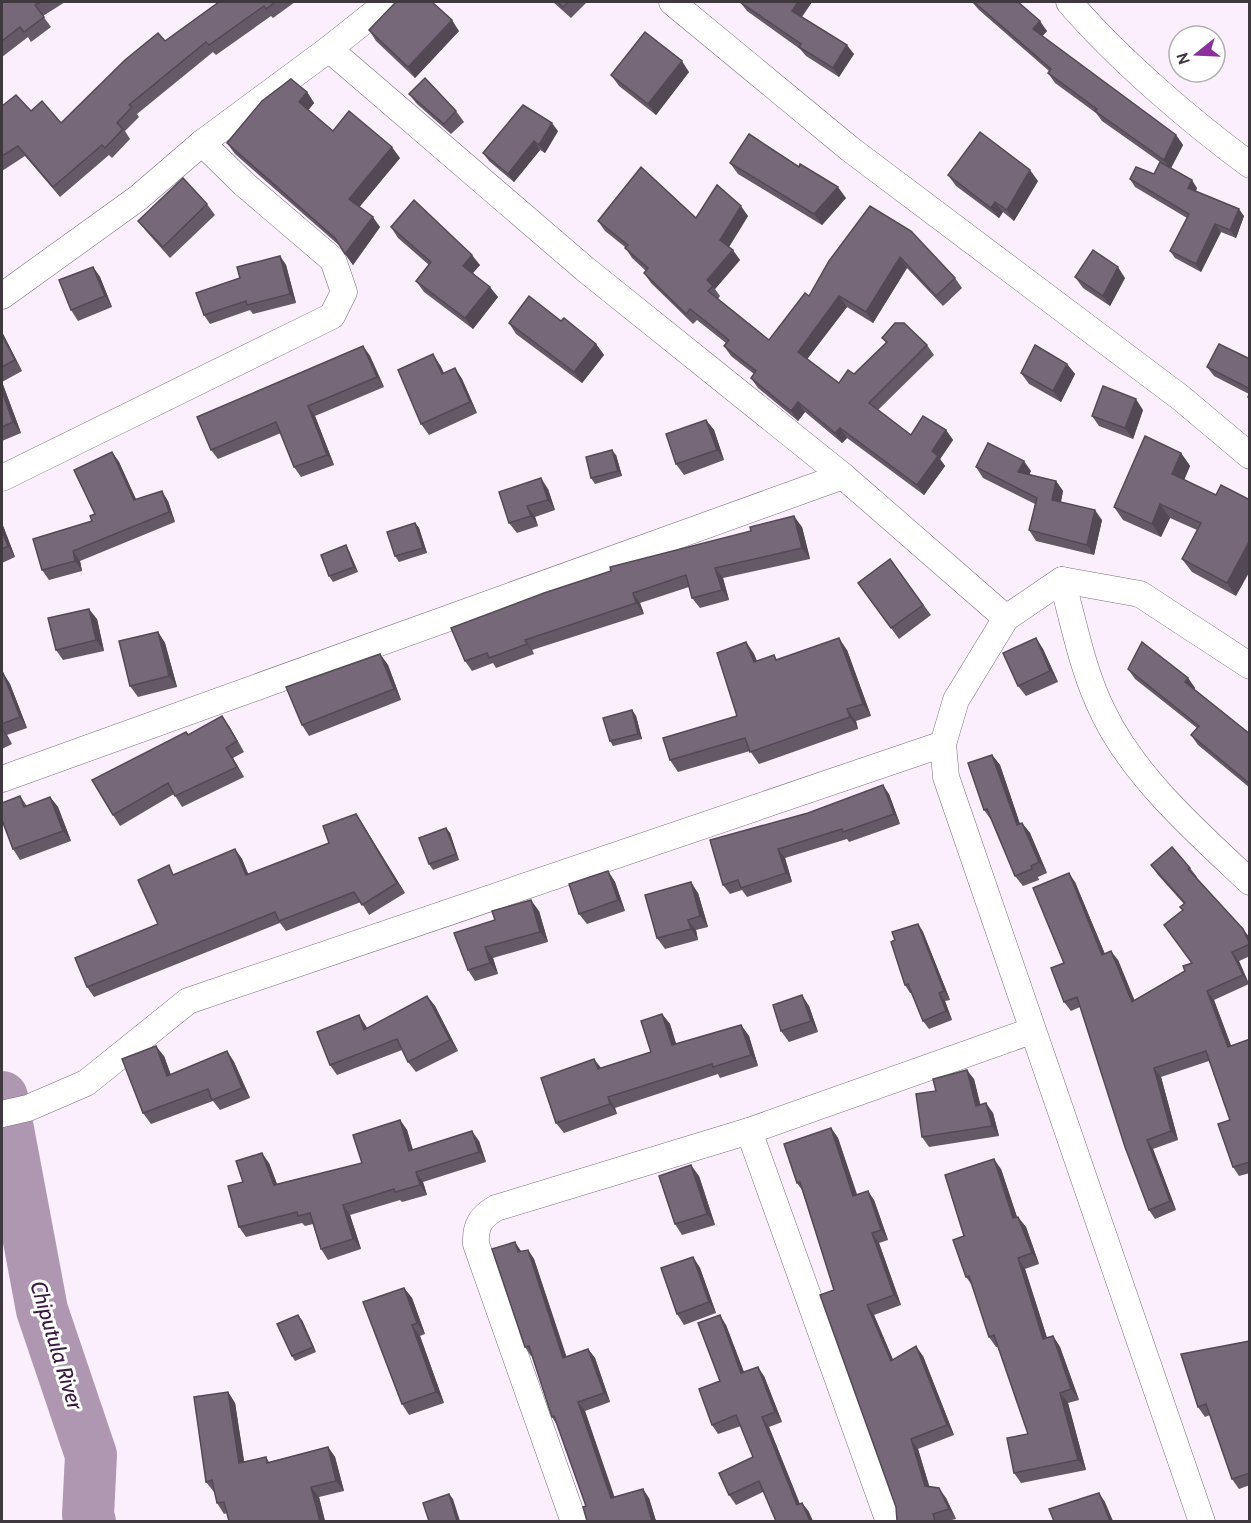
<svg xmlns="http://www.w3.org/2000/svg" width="1251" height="1523" viewBox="0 0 1251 1523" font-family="Cabin,sans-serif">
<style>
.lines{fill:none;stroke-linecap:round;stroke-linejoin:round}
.river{stroke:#af97b2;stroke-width:52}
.street-casing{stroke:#7b6d7d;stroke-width:27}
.street{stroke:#fff;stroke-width:26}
.wall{fill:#655967}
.shaded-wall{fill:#534954}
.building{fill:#766878;stroke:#534954;stroke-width:1.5}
.labels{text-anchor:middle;stroke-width:6;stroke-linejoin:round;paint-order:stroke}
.water-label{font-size:22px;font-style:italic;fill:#3a1a40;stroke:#fff}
</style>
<rect width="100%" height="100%" fill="#fbeefd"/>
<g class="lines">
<path class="river" d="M 2,1097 L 42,1310 L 91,1455 L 88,1515 L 90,1522"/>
<defs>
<g id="street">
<path d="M 388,2 L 329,49 L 585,269 L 843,476 L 1006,618"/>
<path d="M 672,2 L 850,149 L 1181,398 L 1250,456"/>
<path d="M 1069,2 C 1118,59 1189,120 1250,165"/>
<path d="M 2,296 L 138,198 L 202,143 L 329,49"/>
<path d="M 2,478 L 332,316 L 344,292 L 333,260 L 244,184 L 202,143"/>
<path d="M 1062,580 C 1074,624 1083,673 1104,714 C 1135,778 1199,834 1250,882"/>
<path d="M 2,779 L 843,476"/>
<path d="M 2,1114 L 28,1108 L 86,1083 L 188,1001 L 943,744"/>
<path d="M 749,1131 L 1031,1031"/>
<path d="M 574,1522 L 476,1244 C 475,1225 481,1217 496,1208 L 749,1131 L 889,1522"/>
<path d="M 1202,1522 L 946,777 L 943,744 L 956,700 L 1006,618 L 1062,580 L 1140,594 L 1250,666"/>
</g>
</defs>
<use href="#street" class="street-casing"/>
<use href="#street" class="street"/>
</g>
<g class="wall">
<path d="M 2,2 L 65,2 L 43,16 L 51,27 L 31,42 L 28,37 L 2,57 Z"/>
<path d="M 219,2 L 295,2 L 273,18 L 271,16 L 216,55 L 213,52 L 137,114 L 139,117 L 125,131 L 130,139 L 112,158 L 109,155 L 60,197 L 25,156 L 2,171 L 2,106 L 31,111 L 61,123 L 165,41 Z"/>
<path d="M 553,2 L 587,2 L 571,18 Z"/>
<path d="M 740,2 L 812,2 L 802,17 L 854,54 L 839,77 L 806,56 L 800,49 L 747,11 Z"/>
<path d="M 972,2 L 1018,2 L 1047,31 L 1042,36 L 1176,135 L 1183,145 L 1171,168 L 1197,188 L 1196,191 L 1244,216 L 1236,238 L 1221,232 L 1201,272 L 1175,258 L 1170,251 L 1187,218 L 1135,187 L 1130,179 L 1154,174 L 1160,162 L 1102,121 L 1096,113 L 1055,83 L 1048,73 L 1049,71 L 979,10 Z"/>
<path d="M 369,30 L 459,31 L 415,78 L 376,41 Z"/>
<path d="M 689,72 L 656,115 L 619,86 L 611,75 Z"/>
<path d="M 307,92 L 314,103 L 308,110 L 333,131 L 400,158 L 359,207 L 380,227 L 353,265 L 341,247 L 235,154 L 227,143 Z"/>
<path d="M 409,94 L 456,111 L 464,122 L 451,134 L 417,104 Z"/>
<path d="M 558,131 L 545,153 L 540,150 L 514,182 L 489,161 L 483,153 Z"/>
<path d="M 730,163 L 846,198 L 822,225 L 738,174 Z"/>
<path d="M 948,175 L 1038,181 L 1014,221 L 1003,212 L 999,218 L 956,186 Z"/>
<path d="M 207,204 L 215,215 L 170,258 L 146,231 L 138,221 Z"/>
<path d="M 870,206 L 955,278 L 962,288 L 943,306 L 907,268 L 873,323 L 847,307 L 807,359 L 839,383 L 854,374 L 886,343 L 882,338 L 927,345 L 934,355 L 878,410 L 911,435 L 946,430 L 953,440 L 940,459 L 945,466 L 924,495 L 847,438 L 842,443 L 805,412 L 798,421 L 758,388 L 751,378 L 754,374 L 731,356 L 724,346 L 726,343 L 697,320 L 693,324 L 651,283 L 644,273 L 646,271 L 632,258 L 625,247 L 605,231 L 598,221 L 748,216 L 729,247 L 740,260 L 715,289 L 720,296 L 718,299 L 769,340 L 809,296 Z"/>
<path d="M 391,227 L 480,265 L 473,273 L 498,297 L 473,329 L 424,292 L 416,281 L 429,265 L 398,238 Z"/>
<path d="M 280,256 L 286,265 L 296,303 L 253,314 L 250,310 L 210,324 L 204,315 L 240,278 Z"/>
<path d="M 93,267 L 100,277 L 112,307 L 78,321 L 71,310 Z"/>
<path d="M 1075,277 L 1125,278 L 1110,306 L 1083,288 Z"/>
<path d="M 561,321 L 596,344 L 604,355 L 582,383 L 516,334 L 509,323 Z"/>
<path d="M 2,332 L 22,371 L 2,382 L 21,433 L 2,441 Z"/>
<path d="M 363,346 L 370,356 L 384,387 L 315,416 L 334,465 L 301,477 L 294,467 L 281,433 L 218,459 L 211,450 Z"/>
<path d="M 1250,359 L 1250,401 L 1247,397 L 1249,394 L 1214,376 L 1207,367 Z"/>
<path d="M 1067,364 L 1075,374 L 1061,402 L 1029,384 L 1021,373 Z"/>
<path d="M 440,365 L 444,373 L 455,368 L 462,379 L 477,413 L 429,435 L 421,424 Z"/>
<path d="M 1143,410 L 1133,439 L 1099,426 L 1092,416 Z"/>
<path d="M 706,420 L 714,430 L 724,460 L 684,475 L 676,464 Z"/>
<path d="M 112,452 L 119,462 L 136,500 L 168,501 L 175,522 L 80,561 L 82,571 L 49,580 L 42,570 L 92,521 L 95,514 Z"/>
<path d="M 1181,453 L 1190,466 L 1184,480 L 1236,596 L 1192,572 L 1182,559 L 1197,530 L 1170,518 L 1161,537 L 1123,520 L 1114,507 Z"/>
<path d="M 616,455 L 622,476 L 595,484 L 591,478 Z"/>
<path d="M 976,467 L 1031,471 L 1029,474 L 1056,481 L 1063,491 L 1061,502 L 1102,520 L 1094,555 L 1036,541 L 1029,530 L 1035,504 L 983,478 Z"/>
<path d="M 548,489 L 555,510 L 535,517 L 538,526 L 517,533 L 509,523 Z"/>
<path d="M 2,523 L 15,557 L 2,563 Z"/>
<path d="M 415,523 L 419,528 L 427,553 L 399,562 L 395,556 Z"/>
<path d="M 802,527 L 810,559 L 723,578 L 729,600 L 700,608 L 692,598 L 689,587 L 640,603 L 644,614 L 532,650 L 534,654 L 496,668 L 493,663 L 472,671 L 465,661 L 451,628 Z"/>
<path d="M 349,551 L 358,572 L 333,582 L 329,576 Z"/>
<path d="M 890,559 L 931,615 L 899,639 L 858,583 Z"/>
<path d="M 97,619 L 104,651 L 63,660 L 56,650 Z"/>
<path d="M 158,632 L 165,643 L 177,687 L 138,697 L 130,686 Z"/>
<path d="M 1036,638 L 1043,649 L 1058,682 L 1026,696 L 1018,686 Z"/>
<path d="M 746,642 L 754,654 L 757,661 L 778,660 L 847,650 L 871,716 L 856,721 L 858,729 L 759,764 L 750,751 L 678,772 L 670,760 L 737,716 Z"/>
<path d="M 380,654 L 388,665 L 401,700 L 309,736 L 302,725 Z"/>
<path d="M 1128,669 L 1188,678 L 1195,688 L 1194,689 L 1250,734 L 1250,788 L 1198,745 L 1191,735 L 1197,728 L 1135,679 Z"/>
<path d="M 3,673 L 10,684 L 27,728 L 7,735 L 12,744 L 2,749 L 2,674 Z"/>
<path d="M 632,710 L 636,716 L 642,739 L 613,746 L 610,741 Z"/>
<path d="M 229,726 L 244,752 L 233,758 L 244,777 L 182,807 L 174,794 L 120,826 L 113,815 L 186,732 L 189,735 Z"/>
<path d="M 992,755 L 1000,765 L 1020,824 L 1022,823 L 1030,833 L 1047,873 L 1038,877 L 1039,880 L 1023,886 L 1015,876 L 992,821 L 984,810 Z"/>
<path d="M 889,794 L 900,824 L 849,842 L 847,839 L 785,858 L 792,882 L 747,897 L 742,890 L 730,894 L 723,885 L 710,840 Z"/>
<path d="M 20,796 L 27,806 L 50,797 L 58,807 L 71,841 L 20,860 L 13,849 Z"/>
<path d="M 363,825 L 405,893 L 369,915 L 361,902 L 286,931 L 280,923 L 94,997 L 87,987 L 158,924 L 175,874 L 235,849 L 242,859 L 248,874 L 329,843 Z"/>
<path d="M 446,828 L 450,833 L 459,860 L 433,870 L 429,864 Z"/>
<path d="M 1151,865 L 1190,868 L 1197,877 L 1196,877 L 1250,938 L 1250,956 L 1239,961 L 1249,984 L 1214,1000 L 1231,1046 L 1250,1039 L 1250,1173 L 1239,1176 L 1233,1167 L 1230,1120 L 1209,1061 L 1161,1077 L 1178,1140 L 1153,1149 L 1176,1210 L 1155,1219 L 1149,1210 L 1080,1007 L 1071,1011 L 1064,1002 L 1064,963 L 1075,882 L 1105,954 L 1118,960 L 1134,1000 L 1185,971 L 1192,963 L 1183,910 L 1184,904 L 1158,875 Z"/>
<path d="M 608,871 L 615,882 L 625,911 L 587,924 L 579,914 Z"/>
<path d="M 698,893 L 708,927 L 696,930 L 698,940 L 665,949 L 657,938 Z"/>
<path d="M 539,911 L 548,942 L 493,958 L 498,974 L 475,981 L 468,970 L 454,933 Z"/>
<path d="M 918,924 L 923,932 L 950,1000 L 945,1001 L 952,1020 L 929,1029 L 923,1021 L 912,993 L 910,993 L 905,985 L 895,940 Z"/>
<path d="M 427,996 L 435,1006 L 458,1051 L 416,1072 L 408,1062 L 402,1050 L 337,1075 L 330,1065 L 366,1026 L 367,1028 Z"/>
<path d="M 809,1006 L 818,1032 L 789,1042 L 781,1031 Z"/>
<path d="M 662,1014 L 670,1024 L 676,1044 L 741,1025 L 749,1036 L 758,1066 L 720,1078 L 718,1074 L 615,1108 L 617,1114 L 564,1133 L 556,1123 L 601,1068 L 651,1052 Z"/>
<path d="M 227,1051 L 234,1062 L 250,1098 L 220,1110 L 213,1101 L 151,1124 L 143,1113 L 164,1056 L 171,1075 Z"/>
<path d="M 974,1079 L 980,1105 L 993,1113 L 999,1136 L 929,1147 L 922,1137 L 936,1091 Z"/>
<path d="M 400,1120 L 407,1130 L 413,1150 L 479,1141 L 486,1162 L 423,1182 L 427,1195 L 402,1202 L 400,1200 L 350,1215 L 361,1249 L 328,1260 L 321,1249 L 313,1224 L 305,1226 L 302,1223 L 246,1237 L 239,1227 L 243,1182 L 269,1163 L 277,1184 L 362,1163 Z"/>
<path d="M 831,1128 L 838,1138 L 857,1194 L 874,1200 L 888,1240 L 879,1243 L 901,1305 L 874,1315 L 893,1360 L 923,1356 L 954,1435 L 918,1449 L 929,1486 L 946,1498 L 956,1519 L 947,1521 L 897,1521 L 896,1507 L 834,1290 L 802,1190 L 797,1183 Z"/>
<path d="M 1001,1169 L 1017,1217 L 1026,1227 L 1039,1264 L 1025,1269 L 1047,1338 L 1053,1336 L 1060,1347 L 1079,1400 L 1068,1403 L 1086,1470 L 1021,1483 L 1014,1473 L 1028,1434 L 998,1347 L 996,1347 L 989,1337 L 972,1285 L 966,1277 L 964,1236 Z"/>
<path d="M 699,1176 L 715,1225 L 682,1235 L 675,1224 Z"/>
<path d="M 528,1250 L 534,1259 L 566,1357 L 588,1349 L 595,1358 L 610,1402 L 585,1411 L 614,1498 L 649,1498 L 656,1521 L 587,1521 L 586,1506 L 557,1425 L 552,1417 L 532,1356 L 531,1356 L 525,1347 L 521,1251 Z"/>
<path d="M 693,1257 L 700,1268 L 716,1313 L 684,1325 L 677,1314 Z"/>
<path d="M 404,1288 L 412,1298 L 425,1334 L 420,1336 L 444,1403 L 409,1415 L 402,1404 Z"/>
<path d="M 302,1320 L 316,1352 L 295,1361 L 292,1356 Z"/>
<path d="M 726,1325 L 744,1372 L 764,1376 L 782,1422 L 769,1427 L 800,1504 L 802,1503 L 809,1512 L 763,1492 L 736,1505 L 729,1495 L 753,1457 L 741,1426 L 718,1434 L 712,1425 L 720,1381 Z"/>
<path d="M 1250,1341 L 1250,1485 L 1239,1489 L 1232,1479 L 1210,1415 L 1205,1417 L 1198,1407 Z"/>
<path d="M 228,1392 L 235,1403 L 244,1462 L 266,1457 L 269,1462 L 328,1447 L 335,1457 L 344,1491 L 319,1497 L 325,1521 L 229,1521 L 227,1513 L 224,1514 L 217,1503 L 215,1492 L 214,1492 L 206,1482 Z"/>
</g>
<g class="shaded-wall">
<path d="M 798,2 L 812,2 L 799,20 L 792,11 Z"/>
<path d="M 452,20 L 459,31 L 415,78 L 408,67 Z"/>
<path d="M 1040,21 L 1047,31 L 1040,39 L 1033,29 Z"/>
<path d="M 847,45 L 854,54 L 839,77 L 833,68 Z"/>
<path d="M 682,61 L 689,72 L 656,115 L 648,104 Z"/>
<path d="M 307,92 L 314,103 L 306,113 L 299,102 Z"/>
<path d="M 552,123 L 558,131 L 545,153 L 539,145 Z"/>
<path d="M 1176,135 L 1183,145 L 1170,170 L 1164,160 Z"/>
<path d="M 534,141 L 540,150 L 514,182 L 508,174 Z"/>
<path d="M 392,147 L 400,158 L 357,210 L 349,199 Z"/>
<path d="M 1030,170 L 1038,181 L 1014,221 L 1007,210 Z"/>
<path d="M 1192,180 L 1197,188 L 1193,196 L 1188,188 Z"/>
<path d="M 838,187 L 846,198 L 822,225 L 814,214 Z"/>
<path d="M 995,202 L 1003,212 L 999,218 L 991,208 Z"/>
<path d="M 741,206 L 748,216 L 727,250 L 720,240 Z"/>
<path d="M 1239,209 L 1244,216 L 1236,238 L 1230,230 Z"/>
<path d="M 373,217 L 380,227 L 353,265 L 345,254 Z"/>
<path d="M 1215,224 L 1221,232 L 1201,272 L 1196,264 Z"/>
<path d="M 733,250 L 740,260 L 715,289 L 707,280 Z"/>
<path d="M 472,255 L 480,265 L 470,276 L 463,266 Z"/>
<path d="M 280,256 L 286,265 L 296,303 L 290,294 Z"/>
<path d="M 900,257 L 907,268 L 873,323 L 866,312 Z"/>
<path d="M 93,267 L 100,277 L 112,307 L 105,296 Z"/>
<path d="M 1118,267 L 1125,278 L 1110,306 L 1103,296 Z"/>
<path d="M 490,287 L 498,297 L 473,329 L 465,318 Z"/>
<path d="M 839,296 L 847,307 L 805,362 L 798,352 Z"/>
<path d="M 2,332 L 22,371 L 15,360 L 2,335 Z"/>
<path d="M 596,344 L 604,355 L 582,383 L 574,372 Z"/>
<path d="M 363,346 L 370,356 L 384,387 L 377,377 Z"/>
<path d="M 433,354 L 440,365 L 449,384 L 442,374 Z"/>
<path d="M 1067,364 L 1075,374 L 1061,402 L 1053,391 Z"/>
<path d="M 455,368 L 462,379 L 477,413 L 470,402 Z"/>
<path d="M 2,382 L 21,433 L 13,422 L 2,391 Z"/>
<path d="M 1136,399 L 1143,410 L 1133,439 L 1125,428 Z"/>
<path d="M 798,402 L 805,412 L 798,421 L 791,411 Z"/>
<path d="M 308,406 L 315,416 L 334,465 L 327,455 Z"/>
<path d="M 706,420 L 714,430 L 724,460 L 717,450 Z"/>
<path d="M 840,428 L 847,438 L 842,443 L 835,433 Z"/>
<path d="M 946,430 L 953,440 L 940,459 L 945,466 L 924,495 L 917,485 L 932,451 Z"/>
<path d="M 612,450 L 616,455 L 622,476 L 618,471 Z"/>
<path d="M 112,452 L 119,462 L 141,510 L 134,500 Z"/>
<path d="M 1181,453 L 1190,466 L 1181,487 L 1172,474 Z"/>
<path d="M 1024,461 L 1031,471 L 1026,482 L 1018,472 Z"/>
<path d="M 541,478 L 548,489 L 555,510 L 548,500 Z"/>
<path d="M 1056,481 L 1063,491 L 1059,510 L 1052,500 Z"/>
<path d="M 162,491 L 168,501 L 175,522 L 169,512 Z"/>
<path d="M 1160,504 L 1170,518 L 1161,537 L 1152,524 Z"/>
<path d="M 527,506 L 535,517 L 538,526 L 531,516 Z"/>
<path d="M 1095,510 L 1102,520 L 1094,555 L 1087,545 Z"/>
<path d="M 794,516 L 802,527 L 810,559 L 802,548 Z"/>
<path d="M 2,523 L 15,557 L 8,546 L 2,531 Z"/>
<path d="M 415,523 L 419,528 L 427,553 L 423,548 Z"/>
<path d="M 1250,540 L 1250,571 L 1236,596 L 1227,583 Z"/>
<path d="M 346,545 L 349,551 L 358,572 L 354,567 Z"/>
<path d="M 73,551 L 80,561 L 82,571 L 75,561 Z"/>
<path d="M 715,568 L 723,578 L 729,600 L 722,590 Z"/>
<path d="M 633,593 L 640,603 L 644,614 L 636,603 Z"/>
<path d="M 89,609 L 97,619 L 104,651 L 96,640 Z"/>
<path d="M 158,632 L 165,643 L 177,687 L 169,676 Z"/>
<path d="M 839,638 L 847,650 L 871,716 L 863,704 Z"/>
<path d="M 1036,638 L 1043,649 L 1058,682 L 1050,671 Z"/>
<path d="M 525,640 L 532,650 L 534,654 L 527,644 Z"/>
<path d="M 746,642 L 754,654 L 762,674 L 754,662 Z"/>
<path d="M 380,654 L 388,665 L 401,700 L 394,689 Z"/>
<path d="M 3,673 L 10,684 L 27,728 L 20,717 Z"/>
<path d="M 1188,678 L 1195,688 L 1192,692 L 1185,682 Z"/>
<path d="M 847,709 L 856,721 L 858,729 L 850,717 Z"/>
<path d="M 632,710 L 636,716 L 642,739 L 638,734 Z"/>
<path d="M 222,716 L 229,726 L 244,752 L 237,741 Z"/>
<path d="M 2,727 L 7,735 L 12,744 L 4,733 Z"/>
<path d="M 226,748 L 233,758 L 244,777 L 237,767 Z"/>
<path d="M 992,755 L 1000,765 L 1024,836 L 1017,825 Z"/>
<path d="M 883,785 L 889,794 L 900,824 L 894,814 Z"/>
<path d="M 50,797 L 58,807 L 71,841 L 63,831 Z"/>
<path d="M 356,814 L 363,825 L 405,893 L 397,883 Z"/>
<path d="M 1022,823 L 1030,833 L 1047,873 L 1039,862 Z"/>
<path d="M 446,828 L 450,833 L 459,860 L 456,854 Z"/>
<path d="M 235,849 L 242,859 L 253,885 L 246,875 Z"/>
<path d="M 778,849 L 785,858 L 792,882 L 786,873 Z"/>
<path d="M 608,871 L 615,882 L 625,911 L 618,900 Z"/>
<path d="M 1069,873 L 1075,882 L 1109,964 L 1102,955 Z"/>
<path d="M 691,882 L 698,893 L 708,927 L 700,916 Z"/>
<path d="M 531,900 L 539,911 L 548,942 L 540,932 Z"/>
<path d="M 688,920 L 696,930 L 698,940 L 691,929 Z"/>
<path d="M 918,924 L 923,932 L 950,1000 L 944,991 Z"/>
<path d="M 1243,929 L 1250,938 L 1250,944 Z"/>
<path d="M 485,947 L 493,958 L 498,974 L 490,963 Z"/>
<path d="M 1111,951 L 1118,960 L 1139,1011 L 1132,1002 Z"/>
<path d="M 1232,952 L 1239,961 L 1249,984 L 1243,975 Z"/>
<path d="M 1207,991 L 1214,1000 L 1235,1056 L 1228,1047 Z"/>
<path d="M 939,993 L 945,1001 L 952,1020 L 946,1011 Z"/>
<path d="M 802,995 L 809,1006 L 818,1032 L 811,1021 Z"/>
<path d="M 427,996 L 435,1006 L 458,1051 L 450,1040 Z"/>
<path d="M 662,1014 L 670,1024 L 680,1056 L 672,1045 Z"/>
<path d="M 359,1015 L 366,1026 L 372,1040 L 364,1030 Z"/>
<path d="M 741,1025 L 749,1036 L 758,1066 L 751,1055 Z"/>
<path d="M 156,1046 L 164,1056 L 175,1087 L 167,1076 Z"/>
<path d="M 227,1051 L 234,1062 L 250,1098 L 242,1088 Z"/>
<path d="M 594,1059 L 602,1069 L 598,1069 Z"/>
<path d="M 1154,1068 L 1161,1077 L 1178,1140 L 1171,1131 Z"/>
<path d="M 967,1070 L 974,1079 L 983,1115 L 976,1106 Z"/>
<path d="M 608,1097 L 615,1108 L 617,1114 L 610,1104 Z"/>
<path d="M 986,1103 L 993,1113 L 999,1136 L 992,1126 Z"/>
<path d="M 400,1120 L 407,1130 L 416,1161 L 409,1151 Z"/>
<path d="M 831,1128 L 838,1138 L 860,1205 L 853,1196 Z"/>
<path d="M 472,1131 L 479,1141 L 486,1162 L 479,1152 Z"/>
<path d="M 1147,1140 L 1153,1149 L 1176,1210 L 1170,1201 Z"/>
<path d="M 262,1153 L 269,1163 L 281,1195 L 274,1185 Z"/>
<path d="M 994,1159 L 1001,1169 L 1021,1229 L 1013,1218 Z"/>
<path d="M 691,1165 L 699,1176 L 715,1225 L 707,1214 Z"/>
<path d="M 416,1172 L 423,1182 L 427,1195 L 420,1185 Z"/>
<path d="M 868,1191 L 874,1200 L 888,1240 L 881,1230 Z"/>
<path d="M 343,1205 L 350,1215 L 361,1249 L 353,1239 Z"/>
<path d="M 1018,1217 L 1026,1227 L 1039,1264 L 1032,1253 Z"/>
<path d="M 872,1233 L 879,1243 L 901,1305 L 894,1295 Z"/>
<path d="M 515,1242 L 521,1251 L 524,1261 L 518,1252 Z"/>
<path d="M 528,1250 L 534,1259 L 570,1367 L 563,1358 Z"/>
<path d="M 693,1257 L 700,1268 L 716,1313 L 709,1302 Z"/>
<path d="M 1018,1258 L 1025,1269 L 1051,1350 L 1043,1339 Z"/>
<path d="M 404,1288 L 412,1298 L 425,1334 L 417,1323 Z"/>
<path d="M 867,1305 L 874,1315 L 898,1371 L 891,1361 Z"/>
<path d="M 298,1315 L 302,1320 L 316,1352 L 313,1347 Z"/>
<path d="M 720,1315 L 726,1325 L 748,1383 L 741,1373 Z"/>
<path d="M 412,1325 L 420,1336 L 444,1403 L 436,1392 Z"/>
<path d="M 1053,1336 L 1060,1347 L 1079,1400 L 1071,1389 Z"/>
<path d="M 916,1346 L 923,1356 L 954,1435 L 947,1425 Z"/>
<path d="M 588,1349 L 595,1358 L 610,1402 L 604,1393 Z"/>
<path d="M 758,1367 L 764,1376 L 782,1422 L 775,1412 Z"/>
<path d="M 228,1392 L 235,1403 L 246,1473 L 239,1463 Z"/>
<path d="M 1060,1393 L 1068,1403 L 1086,1470 L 1078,1460 Z"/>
<path d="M 578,1402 L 585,1411 L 618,1507 L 611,1498 Z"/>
<path d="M 762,1417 L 769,1427 L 804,1515 L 797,1505 Z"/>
<path d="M 911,1439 L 918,1449 L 932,1495 L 925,1486 Z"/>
<path d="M 328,1447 L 335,1457 L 344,1491 L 336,1481 Z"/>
<path d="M 311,1487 L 319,1497 L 325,1521 L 320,1521 Z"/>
<path d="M 939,1488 L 946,1498 L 956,1519 L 949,1509 Z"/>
<path d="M 643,1489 L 649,1498 L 656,1521 L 652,1521 Z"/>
<path d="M 1099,1493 L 1105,1502 L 1113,1521 L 1110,1521 Z"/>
<path d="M 449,1494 L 453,1499 L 460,1521 L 457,1521 Z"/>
<path d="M 802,1503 L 809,1512 L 813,1521 L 810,1521 Z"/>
</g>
<g class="building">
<path d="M 2,2 L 41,2 L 35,5 L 44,17 L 24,32 L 20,27 L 2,41 Z"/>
<path d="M 219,2 L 275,2 L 266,9 L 264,6 L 209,45 L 206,42 L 129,105 L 132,107 L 117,123 L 123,129 L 105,148 L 102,145 L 53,187 L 18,146 L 2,156 L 2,106 L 16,95 L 31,111 L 42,101 L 61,123 L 125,60 L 158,33 L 165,41 Z"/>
<path d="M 396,2 L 432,2 L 452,20 L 408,67 L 369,30 Z"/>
<path d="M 558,2 L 569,2 L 563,7 Z"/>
<path d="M 740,2 L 798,2 L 792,11 L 847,45 L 833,68 L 799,47 L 801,44 Z"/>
<path d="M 974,2 L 1018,2 L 1040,21 L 1033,29 L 1176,135 L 1164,160 L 1095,111 L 1097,109 L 1048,73 L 1051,69 Z"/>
<path d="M 645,32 L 682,61 L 648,104 L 611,75 Z"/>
<path d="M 425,78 L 456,111 L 444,124 L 409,94 Z"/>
<path d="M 291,79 L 307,92 L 299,102 L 333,131 L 349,111 L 392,147 L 349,199 L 373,217 L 345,254 L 335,238 L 227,143 L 262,101 Z"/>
<path d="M 523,105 L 552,123 L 539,145 L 534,141 L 508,174 L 483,153 Z"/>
<path d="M 980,132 L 1030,170 L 1007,210 L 995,202 L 991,208 L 948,175 Z"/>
<path d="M 749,134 L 799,167 L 800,164 L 838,187 L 814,214 L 730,163 Z"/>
<path d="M 1160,162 L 1192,180 L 1188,188 L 1239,209 L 1230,230 L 1215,224 L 1196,264 L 1170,251 L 1189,214 L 1130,179 L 1136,167 L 1154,174 Z"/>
<path d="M 641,167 L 696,218 L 717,185 L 741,206 L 720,240 L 733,250 L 707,280 L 713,286 L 708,291 L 769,340 L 805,293 L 809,296 L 829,261 L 870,206 L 911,231 L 955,278 L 936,296 L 900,257 L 866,312 L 839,296 L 798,352 L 839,383 L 848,370 L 854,374 L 887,342 L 882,338 L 895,323 L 904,323 L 927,345 L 869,403 L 911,435 L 923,416 L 946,430 L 932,451 L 938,456 L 917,485 L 840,428 L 835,433 L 798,402 L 791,411 L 751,378 L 756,371 L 724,346 L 729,340 L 690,309 L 686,314 L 644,273 L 648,268 L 625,248 L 628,245 L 598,221 Z"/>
<path d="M 183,178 L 207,204 L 163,247 L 138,221 Z"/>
<path d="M 414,200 L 472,255 L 463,266 L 490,287 L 465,318 L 416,281 L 431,262 L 391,227 Z"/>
<path d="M 1093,250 L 1118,267 L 1103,296 L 1075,277 Z"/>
<path d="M 280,256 L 290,294 L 247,305 L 246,301 L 204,315 L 196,293 L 240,278 L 237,267 Z"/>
<path d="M 93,267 L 105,296 L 71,310 L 59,280 Z"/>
<path d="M 529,296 L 561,321 L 564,318 L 596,344 L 574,372 L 509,323 Z"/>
<path d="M 2,335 L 15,360 L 2,367 Z"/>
<path d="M 1219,344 L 1250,359 L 1250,389 L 1207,367 Z"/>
<path d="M 1035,345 L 1067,364 L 1053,391 L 1021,373 Z"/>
<path d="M 363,346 L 377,377 L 308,406 L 327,455 L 294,467 L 276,422 L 211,450 L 197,417 Z"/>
<path d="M 433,354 L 442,374 L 455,368 L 470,402 L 421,424 L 398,370 Z"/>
<path d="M 1103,386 L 1136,399 L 1125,428 L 1092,416 Z"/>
<path d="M 2,391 L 13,422 L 2,427 Z"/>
<path d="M 706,420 L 717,450 L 676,464 L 666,434 Z"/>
<path d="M 1145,436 L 1181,453 L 1172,474 L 1216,495 L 1221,485 L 1250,500 L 1250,540 L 1227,583 L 1182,559 L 1201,523 L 1160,504 L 1152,524 L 1114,507 Z"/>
<path d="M 988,443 L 1024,461 L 1018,472 L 1056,481 L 1052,500 L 1095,510 L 1087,545 L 1029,530 L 1037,498 L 976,467 Z"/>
<path d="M 612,450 L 618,471 L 591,478 L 586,457 Z"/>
<path d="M 112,452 L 134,500 L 162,491 L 169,512 L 73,551 L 75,561 L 42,570 L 33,539 L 92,521 L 90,516 L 95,514 L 74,470 Z"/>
<path d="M 541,478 L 548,500 L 527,506 L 531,516 L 509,523 L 499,492 Z"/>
<path d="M 794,516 L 802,548 L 715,568 L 722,590 L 692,598 L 686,575 L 633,593 L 636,603 L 525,640 L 527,644 L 489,658 L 487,653 L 465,661 L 451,628 L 544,593 L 611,571 L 610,567 L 751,531 L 750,527 Z"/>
<path d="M 415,523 L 423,548 L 395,556 L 387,532 Z"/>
<path d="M 2,531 L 8,546 L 2,549 Z"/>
<path d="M 346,545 L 354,567 L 329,576 L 321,555 Z"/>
<path d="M 890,559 L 923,605 L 891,628 L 858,583 Z"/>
<path d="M 89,609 L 96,640 L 56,650 L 48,618 Z"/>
<path d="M 158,632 L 169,676 L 130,686 L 119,641 Z"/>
<path d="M 839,638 L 863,704 L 847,709 L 850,717 L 750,752 L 745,738 L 670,760 L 663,738 L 737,716 L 717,653 L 746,642 L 754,662 L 774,655 L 776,660 Z"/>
<path d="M 1036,638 L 1050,671 L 1018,686 L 1003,653 Z"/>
<path d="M 1142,642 L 1188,678 L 1185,682 L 1250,734 L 1250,784 L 1191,735 L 1199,726 L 1128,669 Z"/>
<path d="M 380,654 L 394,689 L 302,725 L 286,687 Z"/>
<path d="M 3,673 L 20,717 L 2,724 L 2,674 Z"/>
<path d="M 632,710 L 638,734 L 610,741 L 603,718 Z"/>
<path d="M 222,716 L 237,741 L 226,748 L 237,767 L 175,796 L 168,783 L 113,815 L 92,780 L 186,732 L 188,735 Z"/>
<path d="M 992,755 L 1017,825 L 1022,823 L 1039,862 L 1031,866 L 1032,869 L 1015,876 L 987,809 L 984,810 L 968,763 Z"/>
<path d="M 883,785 L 894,814 L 843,832 L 842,829 L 778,849 L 786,873 L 741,888 L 738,880 L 723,885 L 710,840 L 808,813 Z"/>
<path d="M 20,796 L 24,807 L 50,797 L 63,831 L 13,849 L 2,820 L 2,803 Z"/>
<path d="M 356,814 L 397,883 L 362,905 L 354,892 L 279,921 L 275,912 L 87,987 L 75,958 L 158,924 L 138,880 L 169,865 L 173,875 L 235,849 L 246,875 L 329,843 L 323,826 Z"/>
<path d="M 446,828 L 456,854 L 429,864 L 419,838 Z"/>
<path d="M 1172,847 L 1190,868 L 1188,869 L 1243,929 L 1250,944 L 1232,952 L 1243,975 L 1207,991 L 1228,1047 L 1250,1039 L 1250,1162 L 1233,1167 L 1218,1124 L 1230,1120 L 1206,1051 L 1154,1068 L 1171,1131 L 1147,1140 L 1170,1201 L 1149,1210 L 1125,1147 L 1077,997 L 1064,1002 L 1051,968 L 1064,963 L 1033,888 L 1069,873 L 1102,955 L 1111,951 L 1132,1002 L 1185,971 L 1183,966 L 1192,963 L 1164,925 L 1183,910 L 1180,907 L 1185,903 L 1151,865 Z"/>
<path d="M 608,871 L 618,900 L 579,914 L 569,884 Z"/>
<path d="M 691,882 L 700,916 L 688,920 L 691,929 L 657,938 L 645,895 Z"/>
<path d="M 531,900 L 540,932 L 485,947 L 490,963 L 468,970 L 454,933 L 495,920 L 492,911 Z"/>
<path d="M 918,924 L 944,991 L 939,993 L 946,1011 L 923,1021 L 908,984 L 905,985 L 891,942 L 895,940 L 892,932 Z"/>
<path d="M 802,995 L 811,1021 L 781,1031 L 773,1005 Z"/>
<path d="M 427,996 L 450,1040 L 408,1062 L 397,1039 L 330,1065 L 317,1032 L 359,1015 L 364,1030 Z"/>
<path d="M 662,1014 L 672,1045 L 741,1025 L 751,1055 L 713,1067 L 712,1064 L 608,1097 L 610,1104 L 556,1123 L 541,1078 L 594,1059 L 598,1069 L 651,1052 L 641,1021 Z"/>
<path d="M 156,1046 L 167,1076 L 227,1051 L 242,1088 L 212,1100 L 208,1089 L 143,1113 L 122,1059 Z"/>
<path d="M 967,1070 L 976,1106 L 986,1103 L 992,1126 L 922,1137 L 916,1094 L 936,1091 L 933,1079 Z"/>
<path d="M 400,1120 L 409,1151 L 472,1131 L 479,1152 L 416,1172 L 420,1185 L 395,1192 L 394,1189 L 343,1205 L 353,1239 L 321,1249 L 310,1213 L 298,1216 L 297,1212 L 239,1227 L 228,1186 L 243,1182 L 236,1161 L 262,1153 L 274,1185 L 362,1163 L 353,1135 Z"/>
<path d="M 831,1128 L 853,1196 L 868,1191 L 881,1230 L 872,1233 L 894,1295 L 867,1305 L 891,1361 L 916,1346 L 947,1425 L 911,1439 L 925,1486 L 939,1488 L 949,1509 L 933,1514 L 935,1521 L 897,1521 L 896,1507 L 820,1295 L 834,1290 L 800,1182 L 797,1183 L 784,1144 Z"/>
<path d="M 994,1159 L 1013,1218 L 1018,1217 L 1032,1253 L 1018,1258 L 1043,1339 L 1053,1336 L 1071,1389 L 1060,1393 L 1078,1460 L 1014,1473 L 1007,1438 L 1028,1434 L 994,1335 L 989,1337 L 969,1276 L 966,1277 L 953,1240 L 964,1236 L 945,1175 Z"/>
<path d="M 691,1165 L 707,1214 L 675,1224 L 659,1176 Z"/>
<path d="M 515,1242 L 518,1252 L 528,1250 L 563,1358 L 588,1349 L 604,1393 L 578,1402 L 611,1498 L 643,1489 L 652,1521 L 587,1521 L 583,1507 L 586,1506 L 554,1416 L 552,1417 L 529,1346 L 525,1347 L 492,1249 Z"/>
<path d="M 693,1257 L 709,1302 L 677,1314 L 661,1268 Z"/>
<path d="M 404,1288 L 417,1323 L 412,1325 L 436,1392 L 402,1404 L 363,1302 Z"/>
<path d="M 298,1315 L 313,1347 L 292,1356 L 277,1324 Z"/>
<path d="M 720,1315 L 741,1373 L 758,1367 L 775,1412 L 762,1417 L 797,1505 L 802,1503 L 810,1521 L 776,1521 L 759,1481 L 729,1495 L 719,1473 L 753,1457 L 736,1415 L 712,1425 L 699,1389 L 720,1381 L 698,1323 Z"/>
<path d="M 1250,1341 L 1250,1473 L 1232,1479 L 1206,1404 L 1198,1407 L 1181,1354 Z"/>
<path d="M 228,1392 L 239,1463 L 266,1457 L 267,1463 L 328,1447 L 336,1481 L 311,1487 L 320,1521 L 229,1521 L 224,1502 L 217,1503 L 212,1480 L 206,1482 L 194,1397 Z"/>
<path d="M 1099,1493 L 1110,1521 L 1054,1521 L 1049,1509 Z"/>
<path d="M 449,1494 L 457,1521 L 429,1521 L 423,1503 Z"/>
</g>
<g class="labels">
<g class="water-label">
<text transform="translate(57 1345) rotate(73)" y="8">Chiputula River</text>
</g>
</g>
<rect width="1251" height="1523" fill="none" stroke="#3f383f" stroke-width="6"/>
<g transform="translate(1197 54) rotate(252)"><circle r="28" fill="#ffffff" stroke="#b2afb2" stroke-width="1.5"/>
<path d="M0-4.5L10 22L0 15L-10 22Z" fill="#8c309b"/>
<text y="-9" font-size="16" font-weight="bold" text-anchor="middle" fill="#3f383f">N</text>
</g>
</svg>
